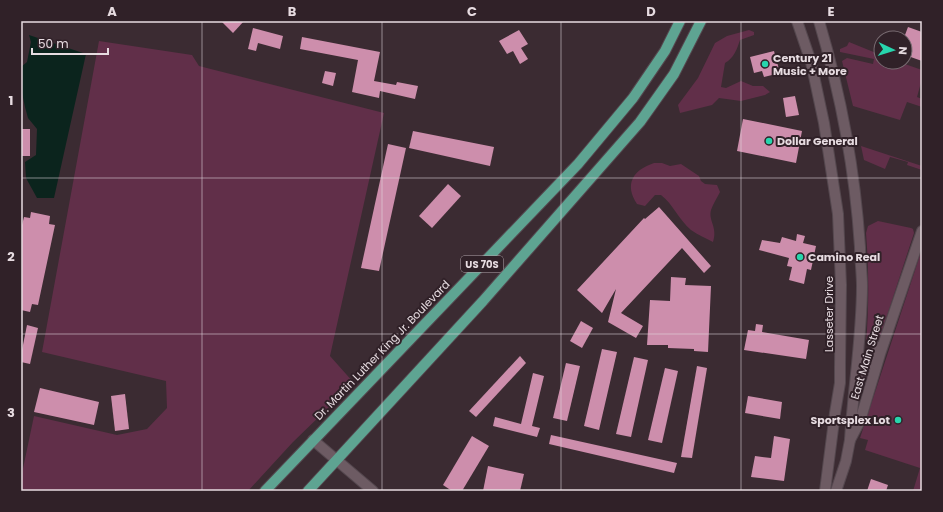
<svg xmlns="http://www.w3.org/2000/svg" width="943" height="512" viewBox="0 0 943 512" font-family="Poppins,sans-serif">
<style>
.green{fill:#612f49}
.water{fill:#0b241d}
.building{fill:#cd8eac}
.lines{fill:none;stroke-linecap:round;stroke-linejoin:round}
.minor-casing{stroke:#54474e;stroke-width:12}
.tertiary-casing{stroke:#54474e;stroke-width:12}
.primary-casing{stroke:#54474e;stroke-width:12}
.minor{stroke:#6d5b63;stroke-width:10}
.tertiary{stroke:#6d5b63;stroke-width:10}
.primary{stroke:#5ea492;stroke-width:10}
.grid{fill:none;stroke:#e7dce1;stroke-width:1;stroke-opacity:0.55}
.poi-dot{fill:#27d5ad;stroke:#302128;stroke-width:1.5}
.labels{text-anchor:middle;stroke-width:4;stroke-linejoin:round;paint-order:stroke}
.shield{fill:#302128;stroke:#b0a4aa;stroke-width:1}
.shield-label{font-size:10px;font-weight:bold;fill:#e7dce1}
.poi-label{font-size:11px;font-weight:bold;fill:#e7dce1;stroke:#302128;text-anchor:start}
.street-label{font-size:11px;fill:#e7dce1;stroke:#302128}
.neatline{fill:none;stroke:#e7dce1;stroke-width:1.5}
.grid-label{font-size:13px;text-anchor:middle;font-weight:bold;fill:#e7dce1}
</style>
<rect width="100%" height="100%" fill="#3b2b32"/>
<g class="green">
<path d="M 749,30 L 754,32 L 754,35 L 740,40 C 737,49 734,58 725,63 L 721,87 L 726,88 L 741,81 L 753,86 L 763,86 L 770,92 L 765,95 L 741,101 L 719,98 L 712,105 L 680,113 L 678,105 L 698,78 L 715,43 L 727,36 Z"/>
<path d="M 99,41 L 192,55 L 199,66 L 384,113 L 330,356 L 354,383 L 293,442 L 248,491 L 21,491 L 21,478 L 34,416 L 117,435 L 147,429 L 167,408 L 166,381 L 42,352 Z"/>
<path d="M 849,42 L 881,55 L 881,62 L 899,62 L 922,70 L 922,79 L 917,97 L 922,99 L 922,107 L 907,102 L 900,120 L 853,106 L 842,61 L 847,58 L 873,64 L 874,59 L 840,52 L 840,49 L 847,46 Z"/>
<path d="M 861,146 L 922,166 L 922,170 L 907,165 L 908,162 L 890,157 L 885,169 L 864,160 Z"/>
<path d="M 654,163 L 662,163 L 670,166 L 681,164 L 699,176 L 701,181 L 705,184 L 717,185 L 720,192 C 717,198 713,204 711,210 C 708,221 718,227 713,242 C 706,238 698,235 691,230 C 679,220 673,204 661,195 L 655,195 L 645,206 L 637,204 C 624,184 633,170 654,163 Z"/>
<path d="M 878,221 L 911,228 L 913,229 L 914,233 L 881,334 L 874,346 L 870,346 L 866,344 C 869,307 869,270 866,233 L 868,226 Z"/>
<path d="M 922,249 L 922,491 L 913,491 L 920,468 L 865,450 L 868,440 L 860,438 Z"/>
</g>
<path class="water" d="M 29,35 L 86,54 L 54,198 L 37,198 L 26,178 L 25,162 L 36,155 L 37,129 L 28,118 L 25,107 L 21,88 L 21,67 L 27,62 L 31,42 Z"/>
<g class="building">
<path d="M 221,21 L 244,21 L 233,33 Z"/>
<path d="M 908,27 L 922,32 L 922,61 L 905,55 L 905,35 Z"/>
<path d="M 253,28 L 283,36 L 280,49 L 258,43 L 256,51 L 248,49 Z"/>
<path d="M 519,30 L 528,44 L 521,48 L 528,59 L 520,64 L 513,51 L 507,54 L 499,41 Z"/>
<path d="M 302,37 L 380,52 L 374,81 L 396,85 L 397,82 L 418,86 L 415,99 L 380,91 L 379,98 L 352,92 L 358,60 L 300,49 Z"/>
<path d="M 774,51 L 780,73 L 764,77 L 762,71 L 754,73 L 750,57 Z"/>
<path d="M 325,71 L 336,73 L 333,86 L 322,83 Z"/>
<path d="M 795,96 L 799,115 L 786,117 L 783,98 Z"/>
<path d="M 743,119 L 802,131 L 796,163 L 737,151 Z"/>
<rect x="21" y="129" width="9" height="27"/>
<path d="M 413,131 L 494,147 L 490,166 L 409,148 Z"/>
<path d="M 388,144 L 406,148 L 379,271 L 361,268 Z"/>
<path d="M 448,184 L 461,196 L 432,228 L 419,216 Z"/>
<path d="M 659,207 L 711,266 L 704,273 L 682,248 L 621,313 L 643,326 L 636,338 L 608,322 L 616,289 L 602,313 L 577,290 L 644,218 L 645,219 Z"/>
<path d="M 31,212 L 50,216 L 49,224 L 55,225 L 38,305 L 32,304 L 30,312 L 21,310 L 21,229 L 24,217 L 30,218 Z"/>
<path d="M 797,234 L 805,236 L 803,243 L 816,246 L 811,270 L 807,269 L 804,284 L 789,280 L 792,267 L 787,266 L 789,258 L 759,250 L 762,240 L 780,243 L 782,237 L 796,241 Z"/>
<path d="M 671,277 L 686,278 L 685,285 L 711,286 L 708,352 L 694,351 L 694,349 L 668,348 L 668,345 L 647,345 L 650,300 L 670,301 Z"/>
<path d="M 581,321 L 593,328 L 582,348 L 570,341 Z"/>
<path d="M 756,324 L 763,325 L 762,332 L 809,340 L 806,359 L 744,350 L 748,330 L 755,331 Z"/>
<path d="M 27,325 L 38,328 L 30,364 L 21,362 L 21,355 Z"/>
<path d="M 602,349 L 617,352 L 599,430 L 584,426 Z"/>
<path d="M 520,356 L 526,363 L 476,417 L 469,411 Z"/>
<path d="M 634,357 L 648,360 L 631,437 L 616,434 Z"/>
<path d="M 566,363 L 580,366 L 567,421 L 553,418 Z"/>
<path d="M 697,366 L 707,368 L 692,458 L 681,457 Z"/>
<path d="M 665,368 L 678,371 L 662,443 L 648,440 Z"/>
<path d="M 533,373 L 544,376 L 532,426 L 540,428 L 537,437 L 493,426 L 495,417 L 521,424 Z"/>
<path d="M 40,388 L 99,402 L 94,425 L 34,412 Z"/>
<path d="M 125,394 L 129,429 L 115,431 L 111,396 Z"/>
<path d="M 748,396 L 782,402 L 780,419 L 745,413 Z"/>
<path d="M 551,435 L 677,463 L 674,473 L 549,444 Z"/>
<path d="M 472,436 L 489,446 L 462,491 L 452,491 L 443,485 Z"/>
<path d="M 774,436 L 790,439 L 784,481 L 751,477 L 755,456 L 771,458 Z"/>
<path d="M 488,466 L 524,474 L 520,491 L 483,491 Z"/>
<path d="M 871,479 L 888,485 L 886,491 L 867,491 Z"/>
</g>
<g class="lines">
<defs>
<path id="minor" d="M 313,440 L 373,491"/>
<g id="tertiary">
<path d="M 797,21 L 811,62 L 824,123 L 838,214 L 841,285 L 840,366 L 840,383 L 835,413 L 825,491"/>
<path d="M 819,21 C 841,95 855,170 860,247 C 860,260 862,273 862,286 C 862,337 853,389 850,440"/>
<path d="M 857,380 L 879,347"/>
<path d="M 836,491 L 846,461 L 850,440 L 860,421 L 880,354 L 922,231"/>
</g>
<g id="primary">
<path d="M 265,491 L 578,164 L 633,98 L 665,51 L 680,21"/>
<path d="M 308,491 L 483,301 L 640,122 L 674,74 L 701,21"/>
</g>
</defs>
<use href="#minor" class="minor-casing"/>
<use href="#tertiary" class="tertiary-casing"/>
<use href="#primary" class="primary-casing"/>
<use href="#minor" class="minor"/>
<use href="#tertiary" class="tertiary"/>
<use href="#primary" class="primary"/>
</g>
<path class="grid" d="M 202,21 L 202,491M 382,21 L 382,491M 561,21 L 561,491M 741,21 L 741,491M 21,178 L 922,178M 21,334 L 922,334"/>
<g class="poi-dot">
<circle cx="765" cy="64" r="4"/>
<circle cx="769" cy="141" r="4"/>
<circle cx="800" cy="257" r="4"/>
<circle cx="898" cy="420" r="4"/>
</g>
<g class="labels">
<rect class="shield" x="461" y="256" width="42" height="16" rx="3"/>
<g class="shield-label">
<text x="482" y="268">US 70S</text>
</g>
<g class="poi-label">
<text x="773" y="62">Century 21<tspan x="773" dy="13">Music + More</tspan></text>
<text x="777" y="145">Dollar General</text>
<text x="808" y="261">Camino Real</text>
<text x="890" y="424" text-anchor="end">Sportsplex Lot</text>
</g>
<g class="street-label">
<text transform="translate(829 314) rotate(-90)" y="4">Lasseter Drive</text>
<text transform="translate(382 350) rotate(-46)" y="4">Dr. Martin Luther King Jr. Boulevard</text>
<text transform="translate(867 357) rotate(-73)" y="4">East Main Street</text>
</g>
</g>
<rect width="943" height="512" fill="none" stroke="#302128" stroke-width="44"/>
<g transform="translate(893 50) rotate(94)"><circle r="19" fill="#302128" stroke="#796c72"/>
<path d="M0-3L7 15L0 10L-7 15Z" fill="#27d5ad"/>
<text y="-6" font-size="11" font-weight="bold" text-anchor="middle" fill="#e7dce1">N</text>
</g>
<path d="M32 48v6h76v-6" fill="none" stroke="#e7dce1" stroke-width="2"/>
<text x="38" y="48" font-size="12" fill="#e7dce1" stroke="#302128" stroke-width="3" paint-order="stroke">50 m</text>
<rect x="22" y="22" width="899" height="468" class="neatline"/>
<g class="grid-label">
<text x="112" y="16">A</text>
<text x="292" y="16">B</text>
<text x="472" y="16">C</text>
<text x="651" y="16">D</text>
<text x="831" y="16">E</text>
<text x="11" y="105">1</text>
<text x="11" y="261">2</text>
<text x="11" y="417">3</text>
</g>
</svg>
